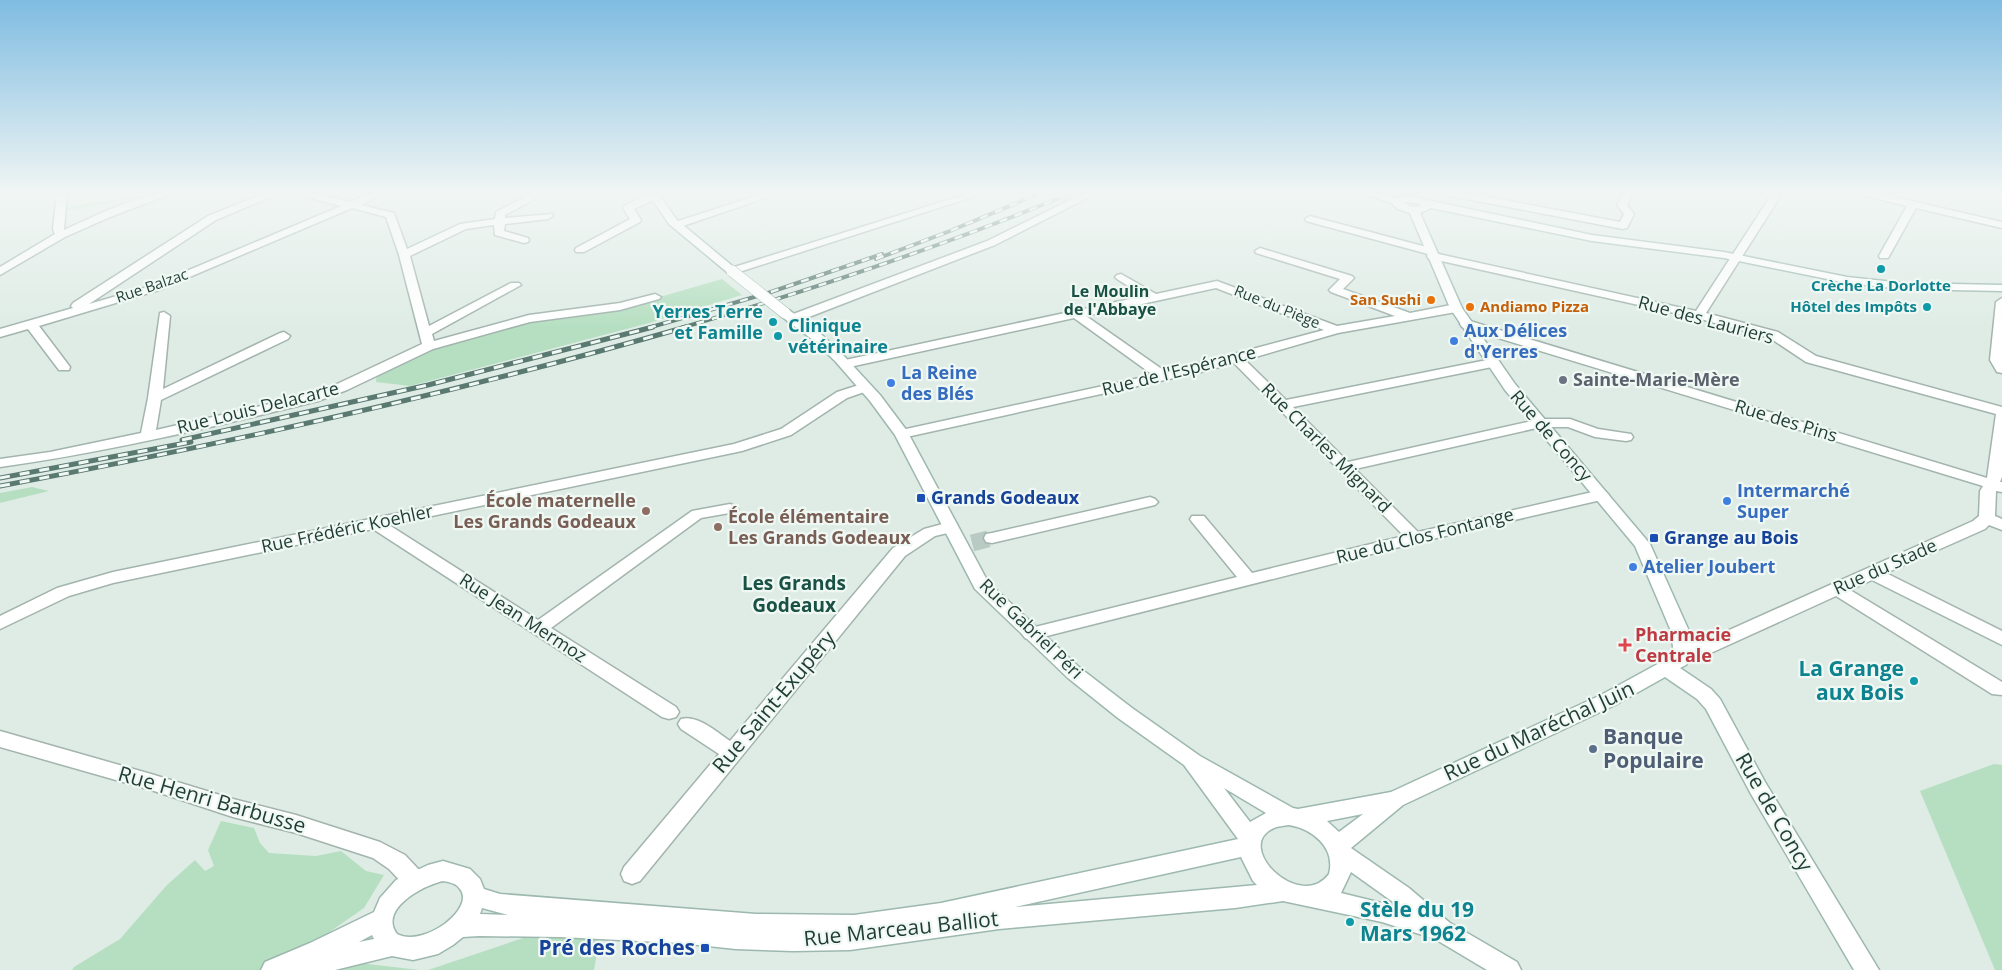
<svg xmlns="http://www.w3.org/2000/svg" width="2002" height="970" viewBox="0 0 2002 970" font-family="'Open Sans',sans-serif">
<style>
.green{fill:#b6dfc1}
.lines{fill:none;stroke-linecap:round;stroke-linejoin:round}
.street-tunnel{stroke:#b9c9c3;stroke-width:17;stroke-dasharray:17 9;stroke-linecap:butt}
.street-casing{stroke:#a2b4ad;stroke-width:3}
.secondary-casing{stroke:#9db8af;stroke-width:3}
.street{fill:#fff;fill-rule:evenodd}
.secondary{fill:#fff;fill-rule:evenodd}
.rail-far1-casing{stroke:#597971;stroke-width:4}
.rail-casing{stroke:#597971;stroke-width:5}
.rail-far1{stroke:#f0f8f4;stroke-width:2.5;stroke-dasharray:8;stroke-linecap:butt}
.rail{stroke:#f0f8f4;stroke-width:3;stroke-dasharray:10;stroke-linecap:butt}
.secondary-bridge-casing{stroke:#9db8af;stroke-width:12;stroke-linecap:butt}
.secondary-bridge{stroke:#fff;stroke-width:11}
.culture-dot{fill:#0f9aa8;stroke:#f0f8f4;stroke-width:2}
.food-dot{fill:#e8710a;stroke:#f0f8f4;stroke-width:2}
.shop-dot{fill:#3f7fe0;stroke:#f0f8f4;stroke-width:2}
.worship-dot{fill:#6b7280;stroke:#f0f8f4;stroke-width:2}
.transit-dot{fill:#1a4fb4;stroke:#f0f8f4;stroke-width:2}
.education-dot{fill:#8d6e63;stroke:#f0f8f4;stroke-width:2}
.health-dot{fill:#e0444e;stroke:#f0f8f4;stroke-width:2}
.service-dot{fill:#5c6f8a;stroke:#f0f8f4;stroke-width:2}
.labels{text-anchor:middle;stroke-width:4.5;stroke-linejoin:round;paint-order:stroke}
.far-street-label{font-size:15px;fill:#1f3d35;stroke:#f0f8f4}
.far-culture-label{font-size:15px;font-weight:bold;fill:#0d838f;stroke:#f0f8f4}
.far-food-label{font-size:15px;font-weight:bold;fill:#c56008;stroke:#f0f8f4;text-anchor:end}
.far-neighbourhood-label{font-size:16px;font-weight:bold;fill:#195144;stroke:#f0f8f4}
.culture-label{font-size:18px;font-weight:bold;fill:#0d838f;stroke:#f0f8f4;text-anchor:end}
.street-label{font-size:18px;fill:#1f3d35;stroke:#f0f8f4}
.shop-label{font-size:18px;font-weight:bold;fill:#366cbe;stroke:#f0f8f4;text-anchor:start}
.worship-label{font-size:18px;font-weight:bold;fill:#5b616d;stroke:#f0f8f4;text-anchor:start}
.transit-label{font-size:18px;font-weight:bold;fill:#164399;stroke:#f0f8f4;text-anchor:start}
.education-label{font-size:18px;font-weight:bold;fill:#785e54;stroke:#f0f8f4;text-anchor:end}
.health-label{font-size:18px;font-weight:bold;fill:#be3a42;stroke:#f0f8f4;text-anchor:start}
.neighbourhood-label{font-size:19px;font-weight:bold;fill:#195144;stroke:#f0f8f4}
.near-culture-label{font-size:21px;font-weight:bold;fill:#0d838f;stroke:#f0f8f4;text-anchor:end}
.near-street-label{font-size:21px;fill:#1f3d35;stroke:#f0f8f4}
.near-service-label{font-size:21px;font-weight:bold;fill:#4e5e75;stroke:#f0f8f4;text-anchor:start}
.near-transit-label{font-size:21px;font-weight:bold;fill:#164399;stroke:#f0f8f4;text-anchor:end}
</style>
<rect width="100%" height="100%" fill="#dfece6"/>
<g class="green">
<path d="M 124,192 L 165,192 L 66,211 L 65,208 L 68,207 L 123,197 Z"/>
<path d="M 722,279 L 742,295 L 649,323 L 410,386 L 376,382 L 377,372 L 409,357 L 508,327 L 541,319 L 608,312 Z"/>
<path d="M 32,487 L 49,491 L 0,503 L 0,493 Z"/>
<path d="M 1994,764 L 2002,765 L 2002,970 L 1995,970 L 1920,791 Z"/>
<path d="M 221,821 L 254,828 L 260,843 L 269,853 L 316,856 L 341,851 L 366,871 L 384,875 L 364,908 L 308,947 L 300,970 L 72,970 L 74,967 L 120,939 L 166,886 L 195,860 L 205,871 L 214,866 L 208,850 Z"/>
<path d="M 601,931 L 594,970 L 428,970 L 523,938 Z"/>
<path d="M 359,963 L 420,970 L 331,970 Z"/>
</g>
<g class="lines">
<path class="street-tunnel" d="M 972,543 L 992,538"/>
<defs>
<g id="street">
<path d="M 57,192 L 67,192 L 64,230 C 95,216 142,192 176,192 L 110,217 L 65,237 L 0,275 L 0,267 L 55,234 L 53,229 Z"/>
<path d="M 268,192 L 282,192 L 216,220 L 89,304 L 151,286 L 341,206 L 296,194 L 294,192 L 311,192 L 350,202 L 373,192 L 387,192 L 361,205 L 394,213 L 407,249 L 460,224 L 495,219 L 496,212 L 531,194 L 537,194 L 537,198 L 505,215 L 505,218 L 552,214 L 553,216 L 548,219 L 505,224 L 504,231 L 528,238 L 529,240 L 528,242 L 524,243 L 495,235 L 494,225 L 466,229 L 410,256 L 429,326 L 511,283 L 519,283 L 521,285 L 432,334 L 434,341 L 529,315 L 620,303 L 655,294 L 661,297 L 659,299 L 620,310 L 530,322 L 433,349 L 347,390 L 318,401 C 213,427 107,452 0,467 L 0,459 L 50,452 L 141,433 L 148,398 L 160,313 L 164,312 L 170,316 L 163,389 L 280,333 L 284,332 L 290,336 L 288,339 L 161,400 L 156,430 L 309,395 L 337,384 L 422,344 L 399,255 L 386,217 L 352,208 L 159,290 L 39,326 L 70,367 L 69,370 L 59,370 L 28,329 L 0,337 L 0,329 L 73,308 L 71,306 L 73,303 L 208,216 Z"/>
<path d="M 768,192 L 783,192 L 680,227 L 676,228 L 671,225 L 672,223 Z"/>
<path d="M 973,192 L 988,192 L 736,273 L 732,274 L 726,271 L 728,269 Z"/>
<path d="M 1086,192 L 1099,192 L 995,245 L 796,322 L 788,322 L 786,319 L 788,316 L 987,241 Z"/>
<path d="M 1358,192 L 1374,192 L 1402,200 L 1403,202 L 1398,205 Z"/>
<path d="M 1441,192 L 1462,192 L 1620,222 L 1624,214 L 1617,205 L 1624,192 L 1634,192 L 1627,205 L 1634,214 L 1627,228 L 1623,229 L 1446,195 Z"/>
<path d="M 1755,192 L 1783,192 L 1706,313 L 1778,332 L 1816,356 L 2002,407 L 2002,477 L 2000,482 L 2002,482 L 2002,492 L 1996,491 L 1995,516 L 2002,519 L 2002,530 L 1989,525 L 1985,529 L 1886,573 L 2002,631 L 2002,645 L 1872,580 L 1850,590 L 2002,682 L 2002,695 L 1992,694 L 1836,596 L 1713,652 L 1684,654 L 1678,653 L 1675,648 L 1678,643 L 1709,639 L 1973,521 L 1979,516 L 1980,491 L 1983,486 L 1462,327 L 1460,324 L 1462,321 L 1470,321 L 1987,478 L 1996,414 L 1806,362 L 1770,338 L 1697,318 L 1428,258 L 1427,256 L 1428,254 L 1306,221 L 1305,219 L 1310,216 L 1434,249 L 1435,251 L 1434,253 L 1696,311 L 1770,197 Z"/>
<path d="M 1860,192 L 1873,192 L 2002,222 L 2002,228 L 1916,208 L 1888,258 L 1880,258 L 1879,256 L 1907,206 L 1861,195 Z"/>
<path d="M 655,193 L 660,196 L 658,198 L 634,209 L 641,220 L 640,222 L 584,252 L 576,252 L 575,250 L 576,248 L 630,219 L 623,208 L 624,206 L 644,196 Z"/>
<path d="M 1260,248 L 1352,276 L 1354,278 L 1343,289 L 1410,313 L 1456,304 L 1462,308 L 1456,312 L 1338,333 L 1245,360 L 1286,400 L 1492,359 L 1498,363 L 1492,367 L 1293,407 L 1348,462 L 1541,419 L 1570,419 L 1598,429 L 1631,434 L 1633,437 L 1631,440 L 1626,441 L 1595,437 L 1568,427 L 1541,427 L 1355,469 L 1418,532 L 1601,490 L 1606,492 L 1609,495 L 1606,498 L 1601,500 L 1415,543 L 1031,640 L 1025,638 L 1022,634 L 1025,630 L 1031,628 L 1237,577 L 1192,522 L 1190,519 L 1192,516 L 1204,516 L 1252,573 L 1404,536 L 1234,363 L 1201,372 L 902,438 L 897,437 L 895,434 L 897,431 L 1153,375 L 1074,318 L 845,368 L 839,364 L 845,360 L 1144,296 L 1117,279 L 1115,277 L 1117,275 L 1121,274 L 1156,294 L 1217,281 L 1337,326 L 1395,316 L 1331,292 L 1329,290 L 1340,279 L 1256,253 L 1255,251 ZM 1216,288 L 1324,330 L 1166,372 L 1086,316 Z"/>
<path d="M 2002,298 L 2002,373 L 1997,372 L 1990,360 L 1996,302 Z"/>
<path d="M 865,383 L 872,387 L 870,390 L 847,398 L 791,435 L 742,451 L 389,525 L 538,620 L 692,511 L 730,504 L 735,506 L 738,509 L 735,512 L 701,518 L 551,628 L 676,707 L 679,712 L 676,717 L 669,719 L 662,717 L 373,529 L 113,583 L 69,596 L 0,629 L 0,616 L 57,588 L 113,572 L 734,444 L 781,429 L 837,392 Z"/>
<path d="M 1150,497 L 1155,499 L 1158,502 L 1155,505 L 992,543 L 986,542 L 984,538 L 986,534 L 992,533 Z"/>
<path d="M 950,522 L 956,523 L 958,527 L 956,531 L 935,536 L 905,556 L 640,881 L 632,884 L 624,881 L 621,874 L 624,867 L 719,754 L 681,729 L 678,724 L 681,719 C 697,714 717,732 730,741 L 893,548 L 924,529 Z"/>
<path d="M 0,731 L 151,774 L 233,799 L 296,815 L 380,842 L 405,855 L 422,873 L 425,880 L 422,887 L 414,890 L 406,887 L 389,869 L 373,858 L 296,833 L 233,817 L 151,790 L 0,747 Z"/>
</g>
<g id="secondary">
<path d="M 647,192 L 657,192 L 677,220 L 736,269 L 738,271 L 736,273 L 728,273 L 669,224 Z"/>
<path d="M 1408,196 L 1592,235 L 1724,252 L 1847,277 L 1903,283 L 2002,285 L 2002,291 L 1903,289 L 1847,283 L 1724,258 L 1592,241 L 1431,208 L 1420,213 L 1462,308 L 1515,384 L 1650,544 L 1689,631 L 1693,654 L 1686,665 L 1680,668 L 1711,689 L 1720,699 L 1765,782 L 1879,970 L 1854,970 L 1751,794 L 1706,709 L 1697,699 L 1665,677 L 1615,705 L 1403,805 L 1351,848 L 1409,888 L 1450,923 L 1517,962 L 1521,970 L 1487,970 L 1435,939 L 1382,922 L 1283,901 L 1235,908 L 999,929 L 850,950 L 793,951 L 736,949 L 679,943 L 560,937 L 479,936 L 463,937 L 453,945 L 438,954 L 413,960 L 392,956 L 335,970 L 261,970 L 265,962 L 310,943 L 374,912 L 380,898 L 396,880 L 428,865 L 443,861 L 470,869 L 480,879 L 484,889 L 500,894 L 756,914 L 854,915 L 941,903 L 1238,839 L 1184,765 L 1118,718 L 1068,678 L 975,589 L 895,435 L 870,401 L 835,361 L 813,340 L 781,316 L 779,313 L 781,310 L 789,310 L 821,334 L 843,355 L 880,395 L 907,431 L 988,582 L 1080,668 L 1132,708 L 1200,756 L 1293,808 L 1298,809 L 1391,792 L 1601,695 L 1674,655 L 1671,631 L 1635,546 L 1505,390 L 1450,308 L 1410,213 L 1398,209 L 1393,205 L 1397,198 ZM 1404,202 L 1418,203 L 1421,206 L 1411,207 ZM 1224,788 L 1266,813 L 1250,822 ZM 1363,814 L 1339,832 L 1327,821 ZM 1289,825 C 1312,829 1336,847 1329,874 C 1300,913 1232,846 1274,828 C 1278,826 1284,826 1289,825 ZM 1241,857 L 1253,881 L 1257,885 L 1015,907 ZM 1351,872 L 1393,902 L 1398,907 L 1341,893 ZM 443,881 C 449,882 456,883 460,889 C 476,908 424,948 397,934 C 378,909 424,885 443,881 ZM 482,908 L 508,915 L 480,914 ZM 372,935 L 374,939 L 359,942 Z"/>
</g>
</defs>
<use href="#street" class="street-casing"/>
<use href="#secondary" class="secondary-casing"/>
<use href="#street" class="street"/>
<use href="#secondary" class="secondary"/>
<defs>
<g id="rail-far1">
<path d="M 876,259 L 950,231 L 1043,192"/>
<path d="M 648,328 L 768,293 L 882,254"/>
<path d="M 681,328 C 815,289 946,245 1074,192"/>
</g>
<g id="rail">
<path d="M 182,440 L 428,385 L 653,327"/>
<path d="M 0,478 L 191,442"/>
<path d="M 0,486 C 231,443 460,392 686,327"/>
</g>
</defs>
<use href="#rail-far1" class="rail-far1-casing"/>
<use href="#rail" class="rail-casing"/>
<use href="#rail-far1" class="rail-far1"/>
<use href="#rail" class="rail"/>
<defs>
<path id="secondary-bridge" d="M 732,271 L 785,313"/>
</defs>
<use href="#secondary-bridge" class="secondary-bridge-casing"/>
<use href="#secondary-bridge" class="secondary-bridge"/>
</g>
<linearGradient id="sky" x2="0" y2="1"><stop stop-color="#7fbce1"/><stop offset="0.59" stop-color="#f1f6f4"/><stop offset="1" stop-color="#f1f6f4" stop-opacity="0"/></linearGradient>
<rect width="2002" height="328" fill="url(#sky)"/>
<g class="culture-dot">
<circle cx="1881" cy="269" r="5"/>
<circle cx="1927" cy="307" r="5"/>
<circle cx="773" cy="322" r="5"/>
<circle cx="778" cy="336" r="5"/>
<circle cx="1914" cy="681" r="5"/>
<circle cx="1350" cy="922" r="5"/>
</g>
<g class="food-dot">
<circle cx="1431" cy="300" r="5"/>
<circle cx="1470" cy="307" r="5"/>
</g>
<g class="shop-dot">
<circle cx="1454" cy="341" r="5"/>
<circle cx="891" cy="383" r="5"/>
<circle cx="1727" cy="501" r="5"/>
<circle cx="1633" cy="567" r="5"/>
</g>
<circle class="worship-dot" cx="1563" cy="380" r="5"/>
<g class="transit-dot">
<rect x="916" y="493" width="10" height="10" rx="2.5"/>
<rect x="1649" y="533" width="10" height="10" rx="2.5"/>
<rect x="700" y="943" width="10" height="10" rx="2.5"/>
</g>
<g class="education-dot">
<circle cx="646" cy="511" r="5"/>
<circle cx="718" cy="527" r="5"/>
</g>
<path class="health-dot" d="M1622.5 637.5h5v5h5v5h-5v5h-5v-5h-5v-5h5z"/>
<circle class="service-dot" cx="1593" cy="749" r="5"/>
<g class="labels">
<g class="far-street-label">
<text transform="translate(152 286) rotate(-19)" y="5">Rue Balzac</text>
<text transform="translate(1277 307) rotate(22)" y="5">Rue du Piège</text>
</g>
<g class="far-culture-label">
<text x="1881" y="291">Crèche La Dorlotte</text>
<text x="1917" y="312" text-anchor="end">Hôtel des Impôts</text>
</g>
<g class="far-food-label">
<text x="1421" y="305">San Sushi</text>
<text x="1480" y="312" text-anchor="start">Andiamo Pizza</text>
</g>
<g class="far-neighbourhood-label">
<text x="1110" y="297">Le Moulin<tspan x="1110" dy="18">de l'Abbaye</tspan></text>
</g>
<g class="culture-label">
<text x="763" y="318">Yerres Terre<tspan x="763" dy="21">et Famille</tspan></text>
<text x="788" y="332" text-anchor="start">Clinique<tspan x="788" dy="21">vétérinaire</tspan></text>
</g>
<g class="street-label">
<text transform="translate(1706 320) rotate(15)" y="6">Rue des Lauriers</text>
<text transform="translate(1179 371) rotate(-14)" y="6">Rue de l'Espérance</text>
<text transform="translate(258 408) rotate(-14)" y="6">Rue Louis Delacarte</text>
<text transform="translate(1786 421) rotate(17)" y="6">Rue des Pins</text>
<text transform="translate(1551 436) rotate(49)" y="6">Rue de Concy</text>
<text transform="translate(1326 448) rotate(45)" y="6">Rue Charles Mignard</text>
<text transform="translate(347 529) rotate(-12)" y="6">Rue Frédéric Koehler</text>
<text transform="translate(1425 536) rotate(-14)" y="6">Rue du Clos Fontange</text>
<text transform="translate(1885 567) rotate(-24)" y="6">Rue du Stade</text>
<text transform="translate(523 618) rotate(33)" y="6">Rue Jean Mermoz</text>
<text transform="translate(1031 629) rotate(44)" y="6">Rue Gabriel Péri</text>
</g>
<g class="shop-label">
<text x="1464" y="337">Aux Délices<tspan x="1464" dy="21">d'Yerres</tspan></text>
<text x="901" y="379">La Reine<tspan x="901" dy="21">des Blés</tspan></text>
<text x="1737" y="497">Intermarché<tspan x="1737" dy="21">Super</tspan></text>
<text x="1643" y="573">Atelier Joubert</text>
</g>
<g class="worship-label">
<text x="1573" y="386">Sainte-Marie-Mère</text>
</g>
<g class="transit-label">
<text x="931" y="504">Grands Godeaux</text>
<text x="1664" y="544">Grange au Bois</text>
</g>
<g class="education-label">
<text x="636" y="507">École maternelle<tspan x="636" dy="21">Les Grands Godeaux</tspan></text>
<text x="728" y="523" text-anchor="start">École élémentaire<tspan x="728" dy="21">Les Grands Godeaux</tspan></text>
</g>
<g class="health-label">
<text x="1635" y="641">Pharmacie<tspan x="1635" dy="21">Centrale</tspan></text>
</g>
<g class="neighbourhood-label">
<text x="794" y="590">Les Grands<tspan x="794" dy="22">Godeaux</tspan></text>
</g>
<g class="near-culture-label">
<text x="1904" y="676">La Grange<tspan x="1904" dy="24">aux Bois</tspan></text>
<text x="1360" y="917" text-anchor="start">Stèle du 19<tspan x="1360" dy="24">Mars 1962</tspan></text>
</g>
<g class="near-street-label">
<text transform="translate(774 702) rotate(-50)" y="7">Rue Saint-Exupéry</text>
<text transform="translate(1539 731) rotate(-25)" y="7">Rue du Maréchal Juin</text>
<text transform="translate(212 800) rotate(16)" y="7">Rue Henri Barbusse</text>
<text transform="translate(1774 812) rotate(60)" y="7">Rue de Concy</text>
<text transform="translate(901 929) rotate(-6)" y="7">Rue Marceau Balliot</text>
</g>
<g class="near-service-label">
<text x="1603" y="744">Banque<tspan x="1603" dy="24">Populaire</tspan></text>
</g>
<g class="near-transit-label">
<text x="695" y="955">Pré des Roches</text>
</g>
</g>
</svg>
